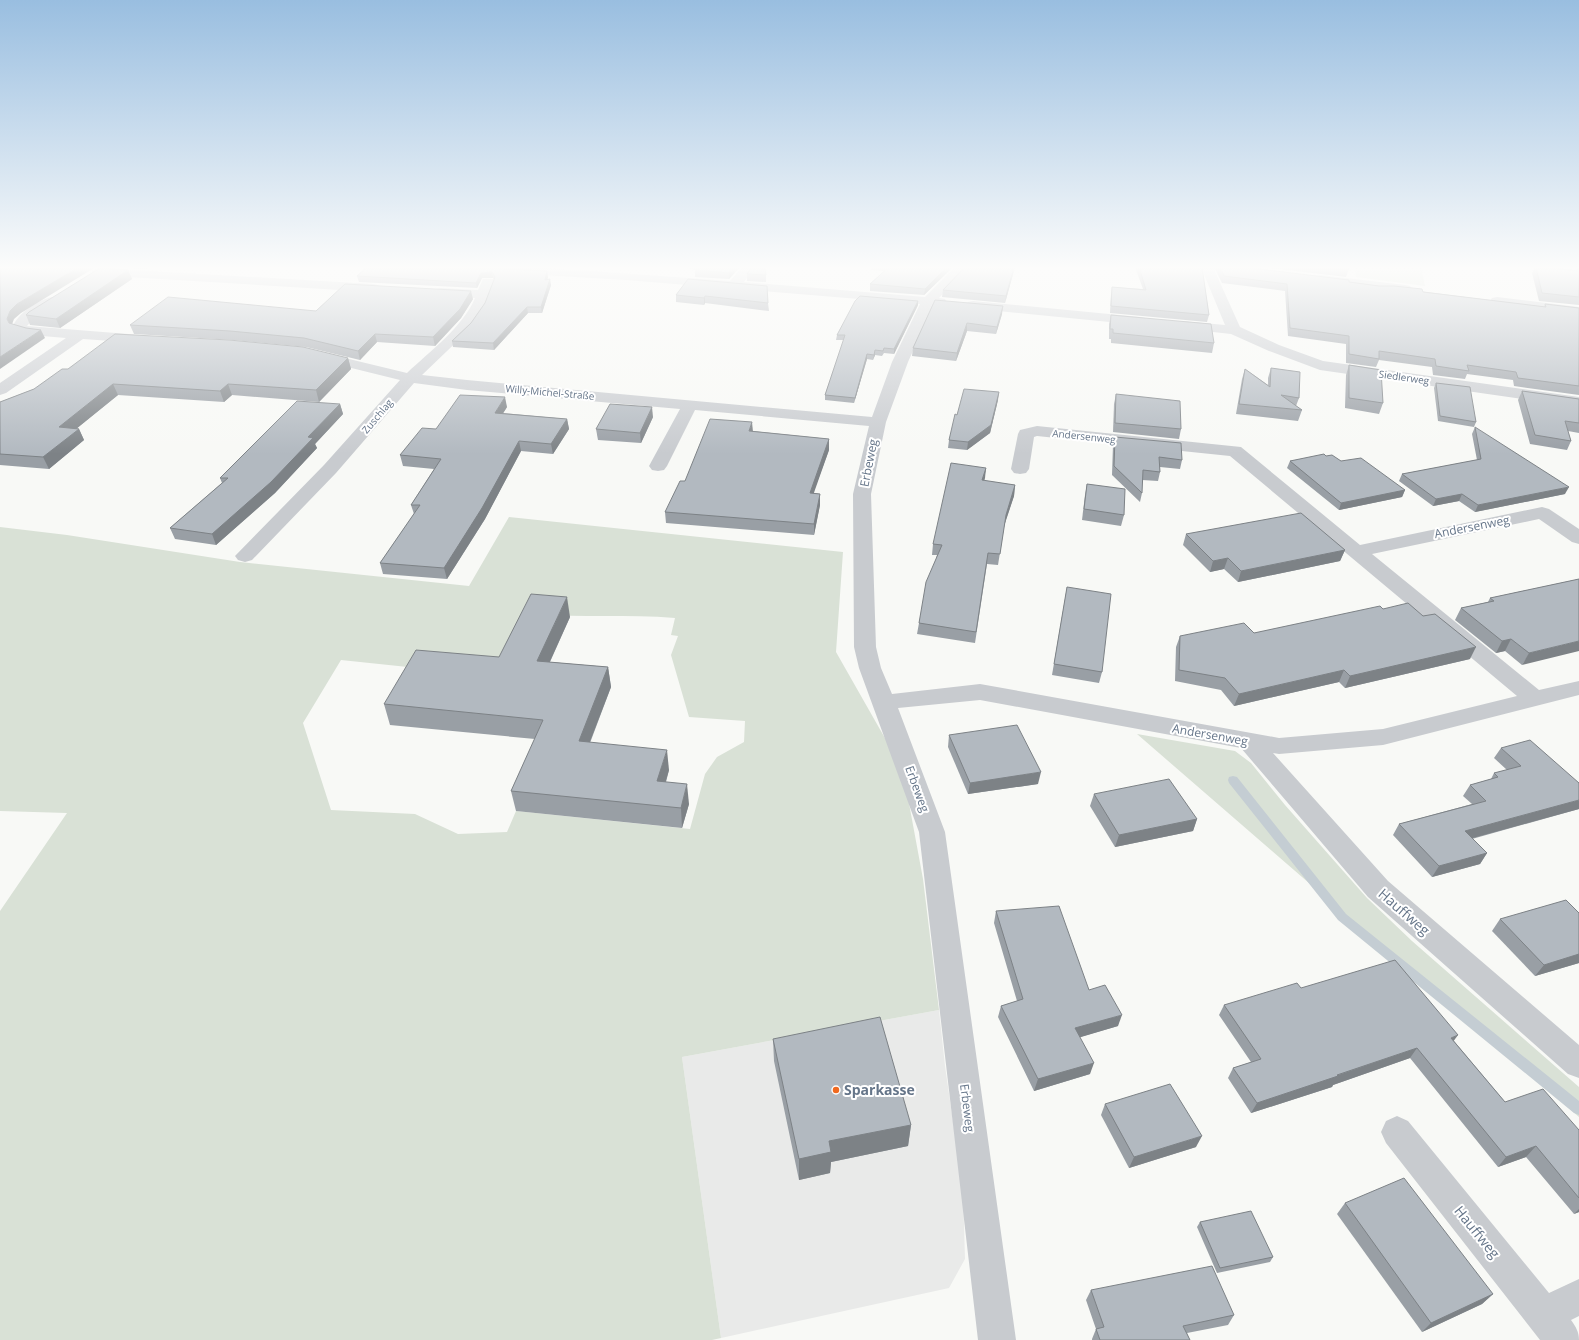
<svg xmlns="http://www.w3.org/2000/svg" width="1579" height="1340" viewBox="0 0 1579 1340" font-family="'Open Sans',sans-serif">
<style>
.built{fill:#e9eae9}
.green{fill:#d9e1d6;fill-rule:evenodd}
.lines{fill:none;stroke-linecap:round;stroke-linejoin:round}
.stream{fill:#c4cdd3;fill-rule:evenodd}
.street{fill:#c8cbcf;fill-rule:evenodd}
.wall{fill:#999fa5}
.shaded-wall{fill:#7d8286}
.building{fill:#b2b9c0;stroke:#7d8286}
.poi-dot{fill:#f0691f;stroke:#fff;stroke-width:1.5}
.labels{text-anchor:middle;stroke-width:4;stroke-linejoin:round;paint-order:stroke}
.far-street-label{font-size:10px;fill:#657589;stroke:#fff}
.street-label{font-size:12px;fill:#657589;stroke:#fff}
.near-street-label{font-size:14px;fill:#657589;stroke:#fff}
.near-poi-label{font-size:14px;font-weight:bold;fill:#657589;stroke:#fff;text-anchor:start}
</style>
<rect width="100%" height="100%" fill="#f8f9f6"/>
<path class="built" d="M 939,1010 L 945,1066 L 963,1191 L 965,1259 L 949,1288 L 721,1338 L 682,1057 Z"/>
<g class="green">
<path d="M 1355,267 L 1421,267 L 1425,286 L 1356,277 Z"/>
<path d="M 509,517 L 843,552 L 836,652 L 890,747 L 908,798 L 923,879 L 939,1010 L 682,1057 L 721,1338 L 712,1340 L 0,1340 L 0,911 L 67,813 L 0,811 L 0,527 L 67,535 L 240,562 L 469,586 ZM 535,614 C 582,618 628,614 675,618 L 671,635 L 678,636 L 671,655 L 689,717 L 745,721 L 744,742 L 717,757 L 705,774 L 690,829 L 516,811 L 507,832 L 458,834 L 415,814 L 331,810 L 303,723 L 341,660 L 503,677 Z"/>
<path d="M 1137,734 L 1235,751 L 1251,763 L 1285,805 L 1367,898 L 1412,941 L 1579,1087 L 1579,1117 Z"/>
</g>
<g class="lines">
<path class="stream" d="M 1233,776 L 1237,777 L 1346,914 L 1579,1101 L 1579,1115 L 1574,1113 L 1338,920 L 1229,783 L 1228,780 L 1229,777 Z"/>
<g class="street">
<path d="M 487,267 L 536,267 L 730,281 L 742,267 L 755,267 L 744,282 L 925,297 L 955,267 L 968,267 L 939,298 L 945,299 L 947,302 L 945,305 L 933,306 L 908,362 L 886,422 L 871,494 L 876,647 L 881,668 L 892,694 L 980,684 L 1279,738 L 1383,729 L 1517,696 L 1230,456 L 1037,436 L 1034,437 L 1029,469 L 1026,473 L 1020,474 L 1014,473 L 1011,469 L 1018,434 L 1020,430 L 1037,426 L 1241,447 L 1360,545 L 1542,507 L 1549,509 L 1579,529 L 1579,544 L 1572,542 L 1539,519 L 1372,554 L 1539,690 L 1579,681 L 1579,695 L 1383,745 L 1279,754 L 1273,753 L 1388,881 L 1579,1045 L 1579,1078 L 1568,1074 L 1368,897 L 1241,748 L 980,700 L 898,708 L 945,832 L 1016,1340 L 978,1340 L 919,832 L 859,668 L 854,647 L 853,494 L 869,426 L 695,410 L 667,466 L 664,470 L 658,471 L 652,470 L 649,466 L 680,409 L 467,390 L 414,383 L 336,473 L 252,560 L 245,562 L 238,560 L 235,556 L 324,465 L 400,380 L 315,359 L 313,356 L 315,353 L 320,352 L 407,373 C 430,351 463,327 475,298 L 441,296 L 436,295 L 434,292 L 436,289 L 441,288 L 478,290 L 483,279 L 493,279 L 495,282 L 485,308 L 471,328 L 422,375 L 467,380 L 872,417 L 892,362 L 920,304 L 626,280 L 493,272 L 488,271 L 487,268 Z"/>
<path d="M 1201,267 L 1213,267 L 1240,327 L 1279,345 L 1323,361 L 1579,397 L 1579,407 L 1320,370 L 1269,351 L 1231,334 L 1177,328 L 1175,325 L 1177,322 L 1182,321 L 1225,325 Z"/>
<path d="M 99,268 L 373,284 L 378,285 L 380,288 L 378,291 L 373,292 L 94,275 L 92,272 L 94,269 Z"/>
<path d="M 1320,275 L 1405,285 L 1410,286 L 1412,289 L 1410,292 L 1405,293 L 1315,282 L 1313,279 L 1315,276 Z"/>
<path d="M 52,297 L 57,298 L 59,301 L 57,304 L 33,319 L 27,326 L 141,335 L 146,336 L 148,339 L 146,342 L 141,343 L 83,339 L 6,393 L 0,395 L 0,383 L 66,338 L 30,335 L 14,331 L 12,328 C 18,313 36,301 52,297 Z"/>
<path d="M 1497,297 L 1579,307 L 1579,315 L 1492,304 L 1490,301 L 1492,298 Z"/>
<path d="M 973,301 L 1140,317 L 1145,318 L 1147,321 L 1145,324 L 1140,325 L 968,308 L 966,305 L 968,302 Z"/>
<path d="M 1397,1116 L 1408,1121 L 1549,1293 L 1579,1279 L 1579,1316 L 1571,1320 C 1576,1327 1579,1332 1579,1340 L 1540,1340 L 1386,1143 L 1381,1132 L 1386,1121 Z"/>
</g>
</g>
<g class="wall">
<path d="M 103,267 L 150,267 L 147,269 Z"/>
<path d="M 689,267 L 740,267 L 729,279 L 695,277 L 695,270 L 689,268 Z"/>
<path d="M 872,267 L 953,267 L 924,295 L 870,291 L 870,284 L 884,271 L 871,270 Z"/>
<path d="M 1015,267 L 1005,303 L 942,297 L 943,290 Z"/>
<path d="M 1135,267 L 1202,267 L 1209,315 L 1207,322 L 1110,313 L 1111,294 L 1112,287 L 1143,289 Z"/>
<path d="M 1214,267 L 1243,267 L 1349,282 L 1544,307 L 1545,304 L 1579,308 L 1579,395 L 1514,386 L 1513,380 L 1467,374 L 1465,379 L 1433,375 L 1432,367 L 1379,360 L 1376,367 L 1346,363 L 1346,344 L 1288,336 L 1285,291 L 1222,283 Z"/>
<path d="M 1262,267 L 1349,267 L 1349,269 L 1346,277 Z"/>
<path d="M 1535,267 L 1544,267 L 1576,270 L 1577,268 L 1577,267 L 1579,267 L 1579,305 L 1539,301 L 1532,273 Z"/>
<path d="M 492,268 L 548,277 L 547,280 L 551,285 L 542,313 L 528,313 L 494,350 L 453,347 L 452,341 L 471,323 L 485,303 L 494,280 L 493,278 L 482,278 L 477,288 L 359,282 L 357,276 Z"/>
<path d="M 128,270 L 132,279 L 60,328 L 30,325 L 26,315 Z"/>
<path d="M 747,274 L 766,275 L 766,282 L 747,281 Z"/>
<path d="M 688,279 L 768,303 L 769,311 L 705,303 L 704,305 L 676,302 L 676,295 Z"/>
<path d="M 473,299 L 461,318 L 435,346 L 377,342 L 360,360 L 306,347 L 233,340 L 134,334 L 130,325 Z"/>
<path d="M 935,300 L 1002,314 L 996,334 L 967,331 L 956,361 L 912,356 L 913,348 Z"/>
<path d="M 918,305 L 894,354 L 884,353 L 882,356 L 875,355 L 873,360 L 867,359 L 854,403 L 825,400 L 825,395 L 844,340 L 836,340 L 837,335 Z"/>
<path d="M 1111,315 L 1214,343 L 1212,353 L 1111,343 L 1111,339 L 1109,339 L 1109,324 Z"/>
<path d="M 348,358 L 351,369 L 319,402 L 232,395 L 224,402 L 118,395 L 77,428 L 79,429 L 84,440 L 49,469 L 0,465 L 0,402 L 34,389 Z"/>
<path d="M 1349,365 L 1383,403 L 1379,414 L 1345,408 L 1346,375 Z"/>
<path d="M 1271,368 L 1299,398 L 1296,406 L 1302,410 L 1298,421 L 1236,414 L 1242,379 L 1245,369 L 1268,385 L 1268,378 Z"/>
<path d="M 1436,383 L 1476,422 L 1474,427 L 1438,421 L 1434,388 Z"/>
<path d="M 1522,391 L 1579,399 L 1579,433 L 1568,431 L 1571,441 L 1567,450 L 1530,444 L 1518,400 Z"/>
<path d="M 1116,394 L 1181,429 L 1179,439 L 1113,432 L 1114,404 Z"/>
<path d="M 998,400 L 990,433 L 967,450 L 948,448 L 949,440 L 957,415 Z"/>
<path d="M 340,404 L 343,414 L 315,444 L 317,448 L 275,493 L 216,545 L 175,539 L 170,528 L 222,483 L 220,478 Z"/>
<path d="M 507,407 L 503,413 L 567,419 L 569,429 L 553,454 L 521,451 L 485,519 L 447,579 L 383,574 L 380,563 L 414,514 L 411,505 L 434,469 L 403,466 L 400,455 L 436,429 Z"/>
<path d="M 653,417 L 641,443 L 598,440 L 596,429 Z"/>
<path d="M 1475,427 L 1565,494 L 1475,512 L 1459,501 L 1433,506 L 1399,481 L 1402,474 L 1477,460 L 1472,434 Z"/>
<path d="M 753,431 L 829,439 L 829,450 L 813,493 L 820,494 L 820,505 L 814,535 L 666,523 L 665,512 L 685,481 Z"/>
<path d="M 1115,437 L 1182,460 L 1180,469 L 1160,467 L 1160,472 L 1158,481 L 1142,480 L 1142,493 L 1140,502 L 1112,475 L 1113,445 Z"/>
<path d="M 1326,456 L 1341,461 L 1405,490 L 1402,497 L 1339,510 L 1287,468 L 1290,461 Z"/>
<path d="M 986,468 L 984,481 L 1015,485 L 1014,496 L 1004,526 L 998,565 L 987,564 L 975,643 L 917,634 L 919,623 L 937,555 L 932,555 L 933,544 Z"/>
<path d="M 1087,484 L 1124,515 L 1121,526 L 1082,520 L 1085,495 Z"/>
<path d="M 1186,534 L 1345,550 L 1340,561 L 1238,582 L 1224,569 L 1210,572 L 1183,545 Z"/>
<path d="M 1579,579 L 1522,665 L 1505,651 L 1496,653 L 1455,620 L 1461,608 L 1488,602 L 1490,598 Z"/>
<path d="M 1067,587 L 1102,672 L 1099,683 L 1052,675 Z"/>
<path d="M 1383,609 L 1470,659 L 1345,688 L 1339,682 L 1234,706 L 1221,690 L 1175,681 L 1176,647 L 1180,636 L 1254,633 Z"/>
<path d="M 570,617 L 550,662 L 608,667 L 611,687 L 590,743 L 669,770 L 666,782 L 689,804 L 682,828 L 516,811 L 511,791 L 535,739 L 390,725 L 384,704 L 499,657 Z"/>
<path d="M 949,735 L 1038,784 L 968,794 L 948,747 Z"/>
<path d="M 1501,748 L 1579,809 L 1472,839 L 1487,853 L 1480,864 L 1432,877 L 1393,835 L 1399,824 L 1472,804 L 1463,796 L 1470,785 L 1491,779 L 1494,773 L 1507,770 L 1494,758 Z"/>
<path d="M 1094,794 L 1197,819 L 1193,831 L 1115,847 L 1090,806 Z"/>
<path d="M 996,911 L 1089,990 L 1118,1026 L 1080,1037 L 1090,1074 L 1034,1091 L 998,1017 L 1001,1006 L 1017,1001 L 994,923 Z"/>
<path d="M 1579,913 L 1579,963 L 1535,976 L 1492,931 L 1500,919 Z"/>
<path d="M 1301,988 L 1454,1041 L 1505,1102 L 1579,1130 L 1579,1212 L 1574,1214 L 1526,1157 L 1498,1167 L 1410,1058 L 1333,1085 L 1332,1087 L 1251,1113 L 1228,1078 L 1233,1068 L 1251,1062 L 1219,1015 L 1224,1005 Z"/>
<path d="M 773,1039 L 911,1125 L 908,1146 L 831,1162 L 830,1173 L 799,1180 L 774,1061 Z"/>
<path d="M 1105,1104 L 1196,1147 L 1129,1168 L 1101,1115 Z"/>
<path d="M 1345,1203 L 1493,1294 L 1482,1304 L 1422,1332 L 1337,1214 Z"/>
<path d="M 1200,1222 L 1273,1257 L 1270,1262 L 1217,1273 L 1197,1227 Z"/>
<path d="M 1091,1290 L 1234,1315 L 1228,1325 L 1187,1333 L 1190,1340 L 1092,1340 L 1092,1339 L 1096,1329 L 1086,1300 Z"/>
</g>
<g class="shaded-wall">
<path d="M 79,267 L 99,267 L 94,268 L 21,313 L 14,319 L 11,327 L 7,319 L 10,311 L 17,304 Z"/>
<path d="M 146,267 L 150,267 L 147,269 Z"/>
<path d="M 734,267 L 740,267 L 729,279 L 729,273 Z"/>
<path d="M 947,267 L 953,267 L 924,295 L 925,289 Z"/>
<path d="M 1014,267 L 1015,267 L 1005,303 L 1006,296 Z"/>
<path d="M 128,270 L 132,279 L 60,328 L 56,319 Z"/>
<path d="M 547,271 L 548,277 L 546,285 L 545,280 Z"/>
<path d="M 492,272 L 493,278 L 482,278 L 477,288 L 476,283 L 481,273 Z"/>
<path d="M 550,279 L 551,285 L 542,313 L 541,307 Z"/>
<path d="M 471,291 L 473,299 L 461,318 L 435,346 L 433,337 Z"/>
<path d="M 705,296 L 705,303 L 704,305 L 704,298 Z"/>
<path d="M 918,301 L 918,305 L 894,354 L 894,349 Z"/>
<path d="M 1003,306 L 1002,314 L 996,334 L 997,327 Z"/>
<path d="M 527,307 L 528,313 L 494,350 L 493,343 Z"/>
<path d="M 967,323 L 967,331 L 956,361 L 957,353 Z"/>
<path d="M 41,330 L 45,338 L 0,369 L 0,357 Z"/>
<path d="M 375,334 L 377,342 L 360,360 L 358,351 Z"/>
<path d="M 875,350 L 875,355 L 873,360 Z"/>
<path d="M 867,354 L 867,359 L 854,403 L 855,398 Z"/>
<path d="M 348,358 L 351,369 L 319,402 L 316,390 Z"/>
<path d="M 113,384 L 118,395 L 65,438 L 59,427 Z"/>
<path d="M 228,384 L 232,395 L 224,402 L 220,391 Z"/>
<path d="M 999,392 L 998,400 L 990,433 L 967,450 L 968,442 Z"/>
<path d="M 505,397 L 507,407 L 497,423 L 495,413 Z"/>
<path d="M 340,404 L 343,414 L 315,444 L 317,448 L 275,493 L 216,545 L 212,534 L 308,437 Z"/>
<path d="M 652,407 L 653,417 L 641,443 L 640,433 Z"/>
<path d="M 567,419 L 569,429 L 553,454 L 551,444 Z"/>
<path d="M 752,422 L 753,432 L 749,431 Z"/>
<path d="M 79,429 L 84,440 L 49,469 L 43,457 Z"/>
<path d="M 829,439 L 829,450 L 810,504 L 810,493 Z"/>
<path d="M 519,441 L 521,451 L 485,519 L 447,579 L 444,568 Z"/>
<path d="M 986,468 L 985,478 L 981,491 L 982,480 Z"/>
<path d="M 1015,485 L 1014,496 L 1004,526 L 998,565 L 1006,515 Z"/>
<path d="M 1569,487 L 1565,494 L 1475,512 L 1478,505 Z"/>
<path d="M 1405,490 L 1402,497 L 1339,510 L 1341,503 Z"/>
<path d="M 820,494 L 820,505 L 814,535 L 814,524 Z"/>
<path d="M 1462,494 L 1459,501 L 1433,506 L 1436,499 Z"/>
<path d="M 1345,550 L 1340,561 L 1238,582 L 1241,571 Z"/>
<path d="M 1228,558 L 1224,569 L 1210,572 L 1213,561 Z"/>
<path d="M 567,597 L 570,617 L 541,681 L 537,661 Z"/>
<path d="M 1511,639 L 1505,651 L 1496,653 L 1502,641 Z"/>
<path d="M 1579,641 L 1579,651 L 1522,665 L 1529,653 Z"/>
<path d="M 1476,647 L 1470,659 L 1345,688 L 1350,676 Z"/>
<path d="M 608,667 L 611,687 L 582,762 L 579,741 Z"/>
<path d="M 1344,670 L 1339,682 L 1234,706 L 1239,694 Z"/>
<path d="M 667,750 L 669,770 L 660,801 L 657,781 Z"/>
<path d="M 1041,772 L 1038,784 L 968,794 L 970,783 Z"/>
<path d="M 687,784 L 689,804 L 682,828 L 681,808 Z"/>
<path d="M 1579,800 L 1579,809 L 1458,842 L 1465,831 Z"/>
<path d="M 1197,819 L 1193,831 L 1115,847 L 1119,835 Z"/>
<path d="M 1487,853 L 1480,864 L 1432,877 L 1439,866 Z"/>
<path d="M 1579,954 L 1579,963 L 1535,976 L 1544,965 Z"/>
<path d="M 1122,1015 L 1118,1026 L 1071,1040 L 1075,1028 Z"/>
<path d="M 1458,1035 L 1450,1046 L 1451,1038 Z"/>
<path d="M 1417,1048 L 1410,1058 L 1333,1085 L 1332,1087 L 1251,1113 L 1257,1103 Z"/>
<path d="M 1094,1063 L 1090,1074 L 1034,1091 L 1038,1079 Z"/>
<path d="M 911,1125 L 908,1146 L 831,1162 L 830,1173 L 799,1180 L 799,1159 L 829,1141 Z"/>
<path d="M 1202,1136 L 1196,1147 L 1129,1168 L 1134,1157 Z"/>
<path d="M 1536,1146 L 1526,1157 L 1498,1167 L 1506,1157 Z"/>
<path d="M 1579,1209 L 1579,1212 L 1574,1214 Z"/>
<path d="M 1493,1294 L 1482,1304 L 1422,1332 L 1431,1323 Z"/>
</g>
<g class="building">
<path d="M 0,267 L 79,267 L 17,304 L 10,311 L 7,319 L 9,323 L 26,328 L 41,330 L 0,357 Z"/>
<path d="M 367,267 L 488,267 L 492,268 L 547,271 L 545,280 L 550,279 L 541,307 L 527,307 L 493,343 L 452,341 L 471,323 L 485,303 L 495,277 L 492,272 L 481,273 L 476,283 L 357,276 Z"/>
<path d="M 698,267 L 734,267 L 729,273 L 695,270 Z"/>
<path d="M 752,267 L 765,267 L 766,275 L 747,274 Z"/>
<path d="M 889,267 L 947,267 L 925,289 L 870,284 Z"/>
<path d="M 965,267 L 1014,267 L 1006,296 L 943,290 Z"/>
<path d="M 1139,267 L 1202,267 L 1209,315 L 1111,306 L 1112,287 L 1146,290 Z"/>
<path d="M 1220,267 L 1243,267 L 1349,280 L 1349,282 L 1379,286 L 1394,286 L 1422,289 L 1423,292 L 1546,307 L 1545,304 L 1579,308 L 1579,386 L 1518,378 L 1516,372 L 1467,365 L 1469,371 L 1436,366 L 1435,359 L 1379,351 L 1379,359 L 1349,354 L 1349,336 L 1290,328 L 1287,284 L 1224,276 Z"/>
<path d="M 1327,267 L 1349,267 L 1349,269 Z"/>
<path d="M 1536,267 L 1544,267 L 1579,271 L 1579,297 L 1542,293 Z"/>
<path d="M 100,268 L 128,270 L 56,319 L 26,315 L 29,312 Z"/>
<path d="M 688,279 L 767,286 L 768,303 L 705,296 L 704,298 L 676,295 Z"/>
<path d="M 345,284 L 471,291 L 460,309 L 433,337 L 375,334 L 358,351 L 304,338 L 230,331 L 130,325 L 168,297 L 316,311 Z"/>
<path d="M 860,296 L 918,301 L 894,349 L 884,348 L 883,351 L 875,350 L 874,355 L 867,354 L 855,398 L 825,395 L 845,335 L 837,335 L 855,301 Z"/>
<path d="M 935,300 L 1003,306 L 997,327 L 967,323 L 957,353 L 913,348 Z"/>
<path d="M 1111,315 L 1211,324 L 1214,343 L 1113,333 L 1113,329 L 1110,329 Z"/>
<path d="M 115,334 L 229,340 L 303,347 L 348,358 L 316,390 L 228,384 L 220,391 L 113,384 L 59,427 L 79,429 L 43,457 L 0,454 L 0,402 L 34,389 L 62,369 L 68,369 Z"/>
<path d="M 1349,365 L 1381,370 L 1383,403 L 1349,398 Z"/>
<path d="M 1271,368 L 1300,372 L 1299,398 L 1281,395 L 1302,410 L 1239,404 L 1245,369 L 1270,387 Z"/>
<path d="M 1436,383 L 1470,387 L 1476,422 L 1440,416 Z"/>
<path d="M 964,389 L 999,392 L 991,425 L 968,442 L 949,440 L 955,414 L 957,415 Z"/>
<path d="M 1522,391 L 1579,399 L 1579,423 L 1565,421 L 1571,441 L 1535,435 Z"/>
<path d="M 1116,394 L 1180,401 L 1181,429 L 1115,423 Z"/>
<path d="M 460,395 L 505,397 L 495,413 L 567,419 L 551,444 L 519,441 L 482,508 L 444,568 L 380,563 L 420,505 L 411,505 L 441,459 L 400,455 L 422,428 L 436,429 Z"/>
<path d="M 297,401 L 340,404 L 308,437 L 313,438 L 271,482 L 212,534 L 170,528 L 228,478 L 220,478 Z"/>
<path d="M 610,404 L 652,407 L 640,433 L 596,429 Z"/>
<path d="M 710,419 L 752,422 L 749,431 L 829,439 L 810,493 L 820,494 L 814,524 L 665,512 L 680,481 L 685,481 Z"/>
<path d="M 1475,427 L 1569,487 L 1478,505 L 1462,494 L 1436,499 L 1402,474 L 1481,459 Z"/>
<path d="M 1115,437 L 1181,443 L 1182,460 L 1159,457 L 1160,472 L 1143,470 L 1142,493 L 1114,466 Z"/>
<path d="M 1324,454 L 1326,456 L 1332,455 L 1341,461 L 1361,458 L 1405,490 L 1341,503 L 1290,461 Z"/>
<path d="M 951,463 L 986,468 L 982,480 L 1015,485 L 1006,515 L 1000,554 L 988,553 L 976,632 L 919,623 L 926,582 L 942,545 L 933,544 Z"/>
<path d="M 1087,484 L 1125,489 L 1124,515 L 1084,509 Z"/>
<path d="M 1301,513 L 1345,550 L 1241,571 L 1228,558 L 1213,561 L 1186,534 Z"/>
<path d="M 1579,579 L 1579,641 L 1529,653 L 1511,639 L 1502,641 L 1461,608 L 1494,601 L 1490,598 Z"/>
<path d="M 1067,587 L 1111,594 L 1102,672 L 1054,664 Z"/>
<path d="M 531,594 L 567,597 L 537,661 L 608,667 L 579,741 L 667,750 L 657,781 L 687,784 L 681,808 L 511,791 L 543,720 L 384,704 L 416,650 L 499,657 Z"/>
<path d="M 1408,603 L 1423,616 L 1435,614 L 1476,647 L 1350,676 L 1344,670 L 1239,694 L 1225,678 L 1179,670 L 1180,636 L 1244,623 L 1254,633 L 1380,606 L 1383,609 Z"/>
<path d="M 1017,725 L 1041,772 L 970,783 L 949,735 Z"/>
<path d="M 1530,740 L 1579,783 L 1579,800 L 1465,831 L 1487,853 L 1439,866 L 1399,824 L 1486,801 L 1470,785 L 1498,777 L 1494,773 L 1521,766 L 1501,748 Z"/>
<path d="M 1169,779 L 1197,819 L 1119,835 L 1094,794 Z"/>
<path d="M 1566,900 L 1579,913 L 1579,954 L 1544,965 L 1500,919 Z"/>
<path d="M 1059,906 L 1089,990 L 1105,985 L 1122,1015 L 1075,1028 L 1094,1063 L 1038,1079 L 1001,1006 L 1023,999 L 996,911 Z"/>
<path d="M 1395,960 L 1458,1035 L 1451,1038 L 1505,1102 L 1543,1089 L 1579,1130 L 1579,1198 L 1536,1146 L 1506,1157 L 1417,1048 L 1337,1075 L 1338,1076 L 1257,1103 L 1233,1068 L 1261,1059 L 1224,1005 L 1297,983 L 1301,988 Z"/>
<path d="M 880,1017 L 911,1125 L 829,1141 L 831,1152 L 799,1159 L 773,1039 Z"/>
<path d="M 1170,1084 L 1202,1136 L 1134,1157 L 1105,1104 Z"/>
<path d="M 1404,1178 L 1493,1294 L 1431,1323 L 1345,1203 Z"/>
<path d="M 1251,1211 L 1273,1257 L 1220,1268 L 1200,1222 Z"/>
<path d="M 1212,1266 L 1234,1315 L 1183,1326 L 1190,1340 L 1100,1340 L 1096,1329 L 1104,1327 L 1091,1290 Z"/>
</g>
<linearGradient id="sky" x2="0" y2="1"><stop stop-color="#99bee0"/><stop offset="0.59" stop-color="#fcfcfb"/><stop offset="1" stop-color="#fcfcfb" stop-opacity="0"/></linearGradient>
<rect width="1579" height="454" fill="url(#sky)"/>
<circle class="poi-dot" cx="836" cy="1090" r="4"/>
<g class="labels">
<g class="far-street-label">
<text transform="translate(1404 377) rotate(8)" y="4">Siedlerweg</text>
<text transform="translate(550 392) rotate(5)" y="4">Willy-Michel-Straße</text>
<text transform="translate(377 416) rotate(-50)" y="4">Zuschlag</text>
<text transform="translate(1084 436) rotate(6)" y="4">Andersenweg</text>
</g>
<g class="street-label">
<text transform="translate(869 463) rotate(-79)" y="4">Erbeweg</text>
<text transform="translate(1472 527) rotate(-11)" y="4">Andersenweg</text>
<text transform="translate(1210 735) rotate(10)" y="4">Andersenweg</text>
<text transform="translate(917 789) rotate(70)" y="4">Erbeweg</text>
<text transform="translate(967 1108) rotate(83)" y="4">Erbeweg</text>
</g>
<g class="near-street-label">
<text transform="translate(1404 912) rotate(41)" y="5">Hauffweg</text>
<text transform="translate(1477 1232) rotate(51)" y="5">Hauffweg</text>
</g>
<g class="near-poi-label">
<text x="844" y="1095">Sparkasse</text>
</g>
</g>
</svg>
